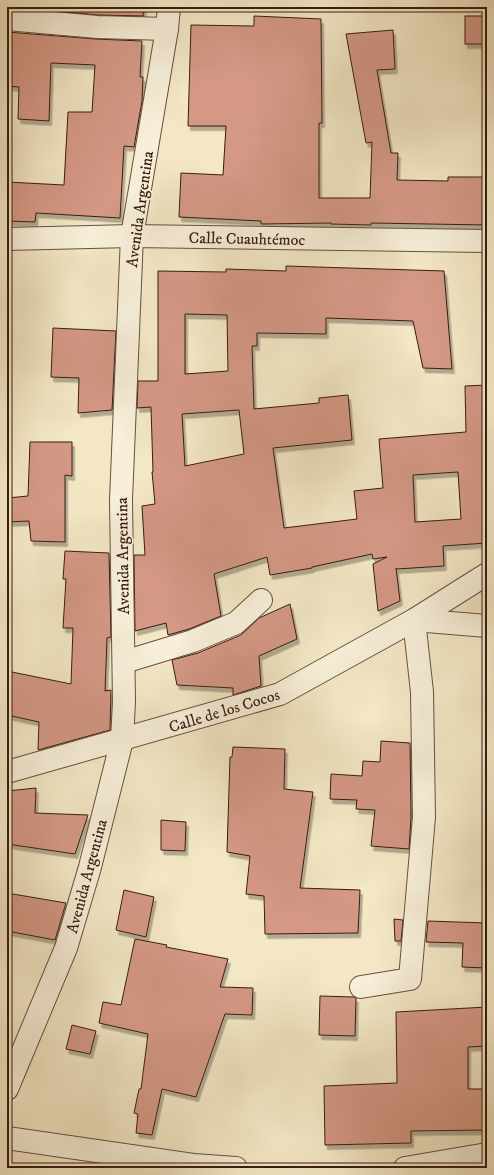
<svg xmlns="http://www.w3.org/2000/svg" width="494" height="1175" viewBox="0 0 494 1175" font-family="'IM FELL DW Pica',serif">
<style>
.building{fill:#d49885;stroke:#371c12;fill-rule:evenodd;filter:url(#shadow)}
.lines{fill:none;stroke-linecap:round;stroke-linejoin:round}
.street-casing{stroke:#664f3f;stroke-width:24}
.street{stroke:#f7efd9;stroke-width:22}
.labels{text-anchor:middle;stroke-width:3.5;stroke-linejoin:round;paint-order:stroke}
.street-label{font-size:16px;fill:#371c12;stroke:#f7efd9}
</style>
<defs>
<filter id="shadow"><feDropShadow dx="2.5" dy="4.5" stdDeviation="0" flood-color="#0004"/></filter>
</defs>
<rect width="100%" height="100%" fill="#f3e7c5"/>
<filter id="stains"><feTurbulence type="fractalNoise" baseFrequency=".005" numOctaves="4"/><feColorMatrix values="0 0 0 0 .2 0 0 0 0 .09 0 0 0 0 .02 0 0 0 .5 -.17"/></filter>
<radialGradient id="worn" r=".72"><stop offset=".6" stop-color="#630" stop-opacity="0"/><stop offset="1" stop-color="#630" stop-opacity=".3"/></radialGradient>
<g class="building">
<path d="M 14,7 L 144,7 L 143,16 L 98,15 Z"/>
<path d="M 254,16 L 321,19 L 322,123 L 319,123 L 319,198 L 370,198 L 372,142 L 366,143 L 346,34 L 393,30 L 395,69 L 377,70 L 391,153 L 398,153 L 397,180 L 448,181 L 448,177 L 487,177 L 487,225 L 371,223 L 371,225 L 331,224 L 331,223 L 261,224 L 261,221 L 179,217 L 181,173 L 223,175 L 226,126 L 188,126 L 191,25 L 254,26 Z"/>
<rect x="465" y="16" width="22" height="28"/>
<path d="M 7,32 L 96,39 L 142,41 L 140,77 L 143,77 L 142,101 L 134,147 L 124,146 L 120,218 L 36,213 L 35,222 L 7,221 L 7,182 L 64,185 L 68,112 L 92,112 L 95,65 L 51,63 L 49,121 L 18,119 L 19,87 L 7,86 Z"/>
<path d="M 286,266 L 444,271 L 452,369 L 423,368 L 413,321 L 326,318 L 326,334 L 257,333 L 257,346 L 252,346 L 254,409 L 319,403 L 319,398 L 348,395 L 352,440 L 273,448 L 284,528 L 357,519 L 354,491 L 383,488 L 379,439 L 466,432 L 465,386 L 487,385 L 487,543 L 443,546 L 444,566 L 397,569 L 396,568 L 400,601 L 378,611 L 373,564 L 387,557 L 373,559 L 372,554 L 312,567 L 312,568 L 270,575 L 267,557 L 214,574 L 221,616 L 189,629 L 168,635 L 166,623 L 135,631 L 134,555 L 145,555 L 142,506 L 155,504 L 152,472 L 153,472 L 151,407 L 137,408 L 138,381 L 158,381 L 158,271 L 226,272 L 226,269 L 286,271 ZM 185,314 L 227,315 L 228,371 L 185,374 ZM 239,410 L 244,454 L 185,466 L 182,414 ZM 458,472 L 461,519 L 415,522 L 413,475 Z"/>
<path d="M 53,328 L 116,331 L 112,410 L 78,413 L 79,378 L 51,377 Z"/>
<path d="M 30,442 L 72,442 L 72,476 L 65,475 L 65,542 L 31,541 L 29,521 L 7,522 L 7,498 L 28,496 Z"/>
<path d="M 65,551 L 109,553 L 111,637 L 107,638 L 105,691 L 111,690 L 110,730 L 38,750 L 39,722 L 7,715 L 7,671 L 71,684 L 73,628 L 63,628 L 66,579 L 63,579 Z"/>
<path d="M 290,604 L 297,639 L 259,656 L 261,686 L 233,695 L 233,688 L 177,685 L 172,660 L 198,653 L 241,635 L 259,618 Z"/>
<path d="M 381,741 L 410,743 L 411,817 L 409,849 L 371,846 L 375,810 L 356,809 L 357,800 L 330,799 L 331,774 L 362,776 L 363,761 L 380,762 Z"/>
<path d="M 233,747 L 285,749 L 284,789 L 313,792 L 300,888 L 360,890 L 358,933 L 265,934 L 264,896 L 246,894 L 250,856 L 227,852 L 230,757 L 232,757 Z"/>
<path d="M 36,788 L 35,813 L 88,815 L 75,854 L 7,844 L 7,791 Z"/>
<path d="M 161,820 L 186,822 L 185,851 L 161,850 Z"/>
<path d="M 124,890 L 154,897 L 146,937 L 116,930 Z"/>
<path d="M 7,893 L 66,903 L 55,940 L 7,931 Z"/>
<path d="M 394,919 L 403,920 L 401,941 L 395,941 Z"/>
<path d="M 428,921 L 487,923 L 487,968 L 462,967 L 463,943 L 426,942 Z"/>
<path d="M 135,939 L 167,945 L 166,947 L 228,959 L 220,987 L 253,988 L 252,1015 L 225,1014 L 196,1097 L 162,1089 L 152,1135 L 136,1133 L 138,1114 L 134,1113 L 139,1089 L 141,1089 L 148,1034 L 99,1023 L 103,1002 L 121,1005 Z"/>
<path d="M 320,996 L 354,997 L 356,998 L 355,1036 L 319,1035 Z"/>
<path d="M 487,1007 L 487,1046 L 468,1047 L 468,1089 L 487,1089 L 487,1130 L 411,1131 L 411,1143 L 325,1145 L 324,1086 L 397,1083 L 396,1012 Z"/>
<path d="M 72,1025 L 96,1031 L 90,1054 L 66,1049 Z"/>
</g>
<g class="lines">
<defs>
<g id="street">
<path d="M 7,19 L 97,27 L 167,29"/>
<path d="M 7,239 L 132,236 L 487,241"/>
<path d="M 124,662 L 193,641 L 236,623 L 261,600"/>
<path d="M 7,772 L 280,694 L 414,620 L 487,574"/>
<path d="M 361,987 L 410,979 L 424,817 L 422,692 L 414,620 L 487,626"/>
<path d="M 7,1089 L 66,948 L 90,867 L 122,740 L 124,702 L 121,500 L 132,236 L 167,29 L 169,7"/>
<path d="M 7,1138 L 193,1165 L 236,1168"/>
<path d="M 405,1168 L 487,1154"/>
</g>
</defs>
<use href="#street" class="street-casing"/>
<use href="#street" class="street"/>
</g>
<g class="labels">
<g class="street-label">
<text transform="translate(139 209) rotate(-82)" y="6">Avenida Argentina</text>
<text transform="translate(247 238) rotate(1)" y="6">Calle Cuauhtémoc</text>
<text transform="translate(122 556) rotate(-91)" y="6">Avenida Argentina</text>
<text transform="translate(224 710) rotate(-17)" y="6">Calle de los Cocos</text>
<text transform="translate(86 876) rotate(-75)" y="6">Avenida Argentina</text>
</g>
</g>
<rect width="494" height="1175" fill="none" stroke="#f3e7c5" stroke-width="24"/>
<rect x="8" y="8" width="478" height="1159" fill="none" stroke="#371c12" stroke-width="2"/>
<rect x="12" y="12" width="470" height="1151" fill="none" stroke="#371c12"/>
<rect width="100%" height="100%" filter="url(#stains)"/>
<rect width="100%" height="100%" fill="url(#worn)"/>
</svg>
